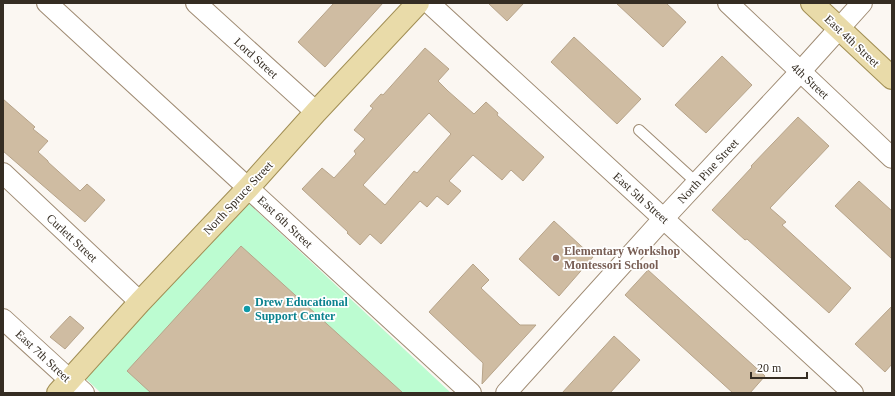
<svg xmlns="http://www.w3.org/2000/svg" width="895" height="396" viewBox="0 0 895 396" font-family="Georgia,serif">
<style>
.green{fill:#bcfcd1}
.building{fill:#cfbca2;stroke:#b7a48a;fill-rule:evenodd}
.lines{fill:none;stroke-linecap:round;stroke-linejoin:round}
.lane-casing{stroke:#9f8b73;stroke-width:12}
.street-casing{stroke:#9f8b73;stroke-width:22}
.primary-casing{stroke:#a18e54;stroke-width:24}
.lane{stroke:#fff;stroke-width:10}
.street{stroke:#fff;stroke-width:20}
.primary{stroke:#e9dba9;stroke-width:22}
.education-dot{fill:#8d6e63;stroke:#fff;stroke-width:1.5}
.culture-dot{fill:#0f9aa8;stroke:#fff;stroke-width:1.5}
.labels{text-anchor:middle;stroke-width:3.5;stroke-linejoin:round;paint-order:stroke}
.street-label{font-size:12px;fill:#352d23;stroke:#fff}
.education-label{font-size:12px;font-weight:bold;fill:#785e54;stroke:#fff;text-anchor:start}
.culture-label{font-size:12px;font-weight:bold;fill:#0d838f;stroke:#fff;text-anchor:start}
</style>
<rect width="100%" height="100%" fill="#fbf7f2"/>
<path class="green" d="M 246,201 L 451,393 L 101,393 L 84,377 Z"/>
<g class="building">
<path d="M 334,3 L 383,3 L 325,67 L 298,42 Z"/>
<path d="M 488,3 L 524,3 L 507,21 Z"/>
<path d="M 616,3 L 666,3 L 686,22 L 663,47 Z"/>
<path d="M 574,37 L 641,99 L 617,124 L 551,62 Z"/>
<path d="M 425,48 L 449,69 L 438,81 L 448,91 L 474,114 L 486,102 L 498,113 L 497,115 L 544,157 L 523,181 L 511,170 L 502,180 L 473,155 L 449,181 L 461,191 L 448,205 L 437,196 L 427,207 L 420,201 L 381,244 L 370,234 L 360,245 L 347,233 L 348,232 L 302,189 L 322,168 L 334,178 L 356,154 L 354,151 L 365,139 L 354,130 L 373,108 L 370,106 L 381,94 L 383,95 ZM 429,113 L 451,134 L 417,173 L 414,171 L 385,205 L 363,185 Z"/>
<path d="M 722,56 L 752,85 L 706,133 L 675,105 Z"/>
<path d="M 3,99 L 35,127 L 33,129 L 48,141 L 38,152 L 48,161 L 48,162 L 80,191 L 87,184 L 105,200 L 85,222 L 3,151 Z"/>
<path d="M 798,117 L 829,146 L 770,208 L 786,222 L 782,225 L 851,288 L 829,313 L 747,239 L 745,240 L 712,210 L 752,167 L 751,166 Z"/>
<path d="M 859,181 L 892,211 L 892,259 L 835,206 Z"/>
<path d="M 554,221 L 593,257 L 559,296 L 519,259 Z"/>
<path d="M 241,246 L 403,393 L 151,393 L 127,371 Z"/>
<path d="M 473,264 L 489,280 L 481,288 L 520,325 L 536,325 L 482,384 L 483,363 L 429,312 Z"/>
<path d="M 648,270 L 765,376 L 750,393 L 733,393 L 625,295 Z"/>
<path d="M 892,306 L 892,364 L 885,372 L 855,344 Z"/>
<path d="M 70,316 L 84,328 L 65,349 L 50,337 Z"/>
<path d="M 614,336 L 640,360 L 610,393 L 562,393 Z"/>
</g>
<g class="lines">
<defs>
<path id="lane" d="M 639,130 L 697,183"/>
<g id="street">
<path d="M 47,3 L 471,393"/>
<path d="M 196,3 L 316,112"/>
<path d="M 429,3 L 853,393"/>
<path d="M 728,3 L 892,158"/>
<path d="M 3,173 L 140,302"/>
<path d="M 3,319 L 84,393"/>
<path d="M 506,393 L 664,218 L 800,72 L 862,3"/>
</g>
<g id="primary">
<path d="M 812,3 L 892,78"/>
<path d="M 58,393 L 140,302 L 248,188 L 316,112 L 418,3"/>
</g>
</defs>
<use href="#lane" class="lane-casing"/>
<use href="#street" class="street-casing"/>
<use href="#primary" class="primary-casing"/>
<use href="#lane" class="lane"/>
<use href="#street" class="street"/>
<use href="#primary" class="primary"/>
</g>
<circle class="education-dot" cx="556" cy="258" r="4"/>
<circle class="culture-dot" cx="247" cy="309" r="4"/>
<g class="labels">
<g class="street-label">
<text transform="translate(852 41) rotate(43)" y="4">East 4th Street</text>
<text transform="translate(256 58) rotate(42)" y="4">Lord Street</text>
<text transform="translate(810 81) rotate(43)" y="4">4th Street</text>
<text transform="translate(708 171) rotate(-47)" y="4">North Pine Street</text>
<text transform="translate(238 198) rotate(-47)" y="4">North Spruce Street</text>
<text transform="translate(641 198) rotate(42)" y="4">East 5th Street</text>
<text transform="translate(285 222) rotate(43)" y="4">East 6th Street</text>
<text transform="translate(72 238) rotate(43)" y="4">Curlett Street</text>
<text transform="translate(43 356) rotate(43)" y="4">East 7th Street</text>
</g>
<g class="education-label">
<text x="564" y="255">Elementary Workshop<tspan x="564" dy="14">Montessori School</tspan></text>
</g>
<g class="culture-label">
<text x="255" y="306">Drew Educational<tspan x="255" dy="14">Support Center</tspan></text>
</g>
</g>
<rect width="895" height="396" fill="none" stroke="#352d23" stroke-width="8"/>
<path d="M751 372v6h56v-6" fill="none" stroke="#352d23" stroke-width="2"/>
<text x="757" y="372" font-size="12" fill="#352d23" stroke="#ffffff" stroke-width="3" paint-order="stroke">20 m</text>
</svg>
